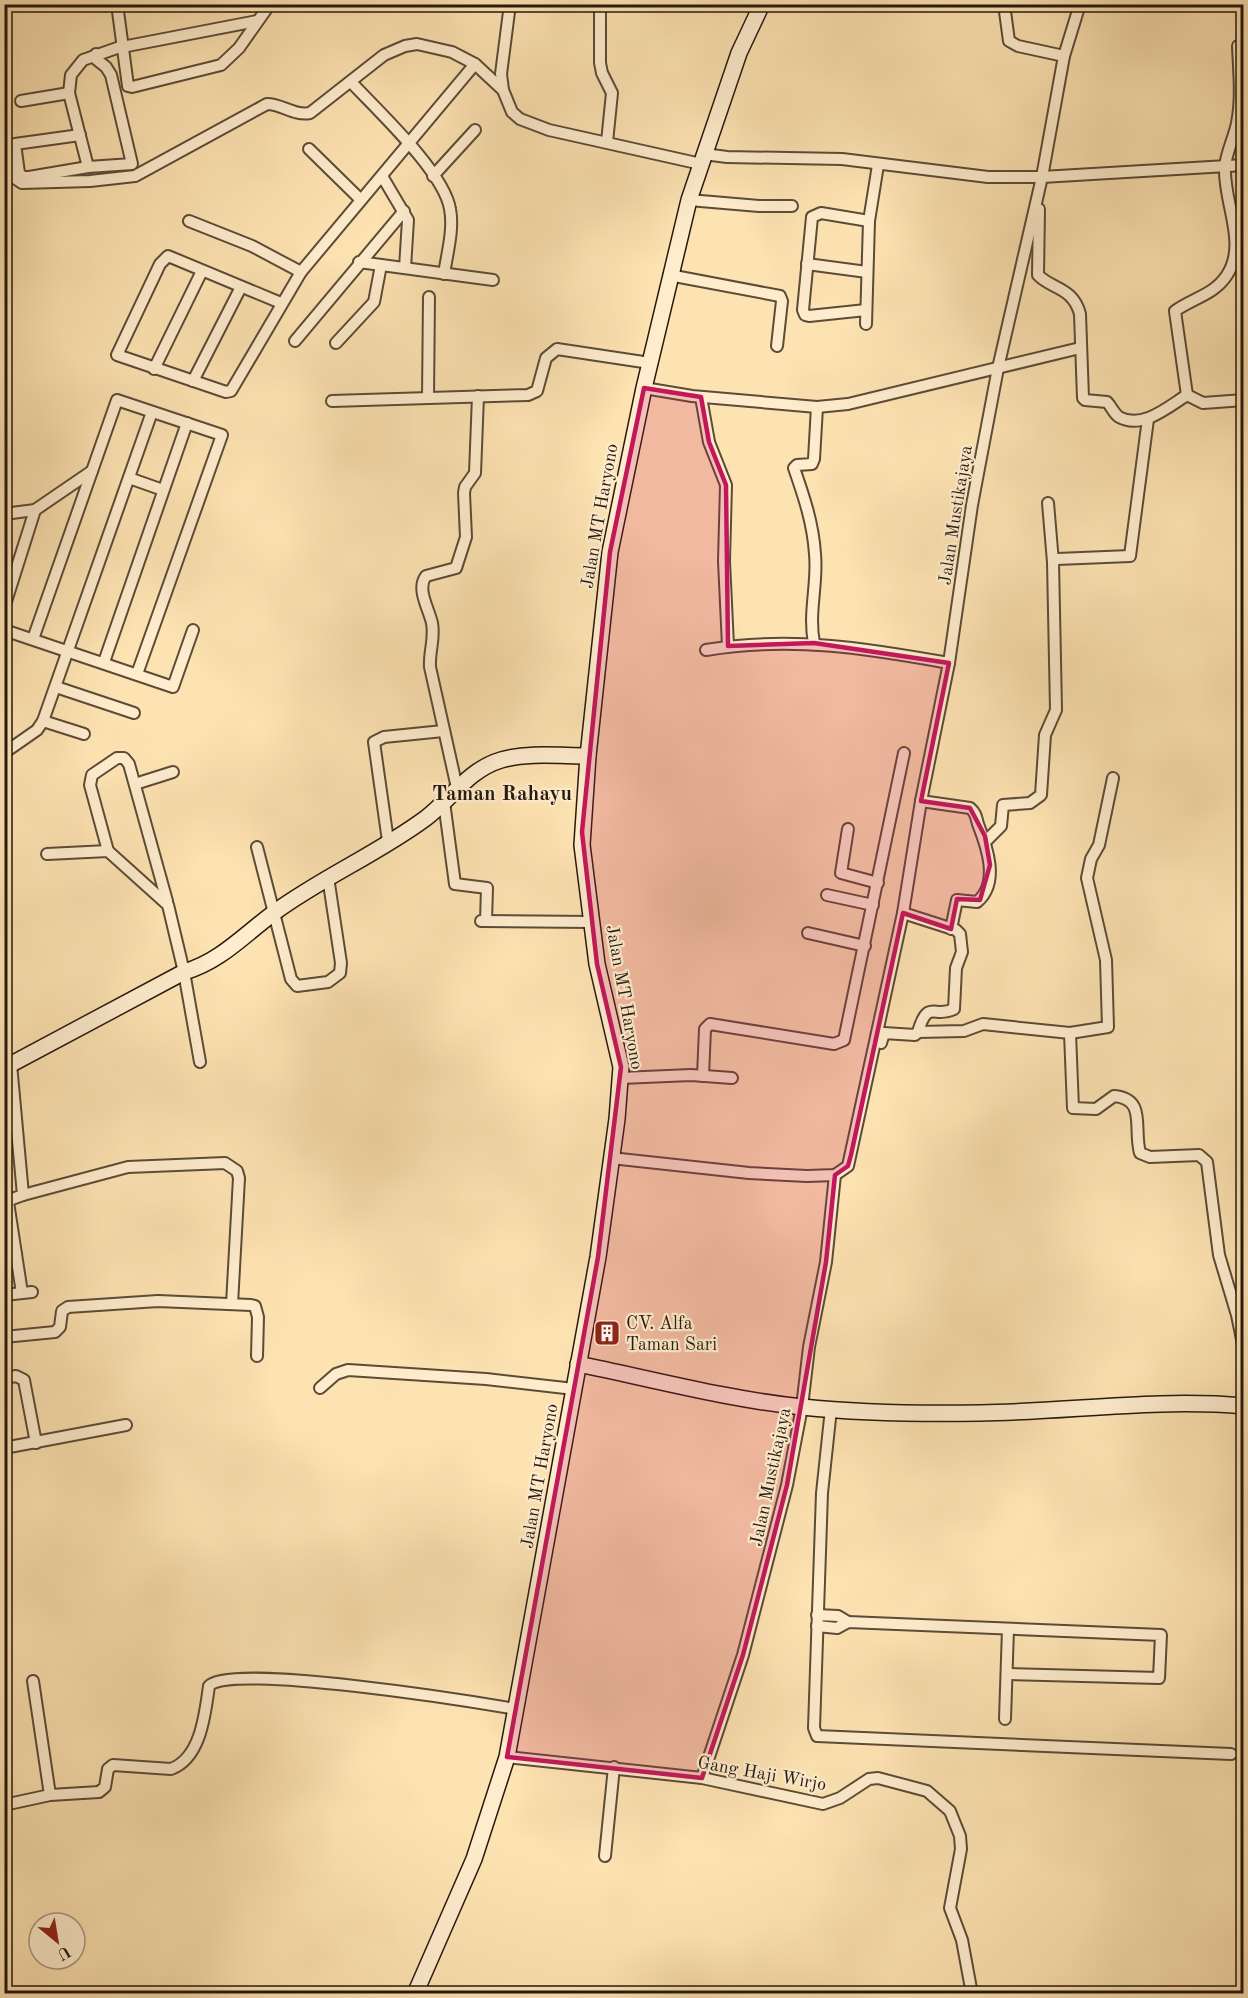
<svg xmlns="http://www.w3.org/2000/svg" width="1248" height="1998" viewBox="0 0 1248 1998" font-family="'Old Standard TT',serif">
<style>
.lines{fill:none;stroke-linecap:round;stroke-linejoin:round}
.street-casing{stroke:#5b4b37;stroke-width:14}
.secondary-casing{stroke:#25190e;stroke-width:18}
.street{stroke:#feeccd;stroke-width:10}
.secondary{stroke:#feeccd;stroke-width:15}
.marked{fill:#c2185b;fill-opacity:0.2;stroke:#c2185b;stroke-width:4.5;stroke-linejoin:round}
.labels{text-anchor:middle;stroke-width:4.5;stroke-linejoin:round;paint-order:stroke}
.street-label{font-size:18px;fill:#25190e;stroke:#feeccd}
.poi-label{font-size:18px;fill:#25190e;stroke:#feeccd;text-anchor:start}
.quarter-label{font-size:21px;font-weight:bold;fill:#25190e;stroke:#feeccd}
</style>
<rect width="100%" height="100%" fill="#fde2b2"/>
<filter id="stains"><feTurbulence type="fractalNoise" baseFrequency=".00333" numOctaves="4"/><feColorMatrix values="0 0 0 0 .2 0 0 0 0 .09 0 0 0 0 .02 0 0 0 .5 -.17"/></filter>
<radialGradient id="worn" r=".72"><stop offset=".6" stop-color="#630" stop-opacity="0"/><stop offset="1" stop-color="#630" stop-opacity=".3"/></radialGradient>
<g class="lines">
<defs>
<g id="street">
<path d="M 117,4 L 128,86 L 132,87 L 221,65 L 239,48 L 270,4"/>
<path d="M 600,4 L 600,63 L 602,73 L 612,93 L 607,142"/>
<path d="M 1004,4 L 1009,41 L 1018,46 L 1064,56"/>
<path d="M 351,82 C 377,110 444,172 450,209 C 454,229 447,254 444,274"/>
<path d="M 503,90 L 501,74 L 510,4"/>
<path d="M 21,101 L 69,93"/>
<path d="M 80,135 L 15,144 L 19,173 L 23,177 L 29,177 L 88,167 L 132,164 L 111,75 L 106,67 L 96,59 L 96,54"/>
<path d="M 4,144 L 16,179 L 22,183 L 90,181 L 135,176 L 267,104 C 282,104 294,116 310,113 L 384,55 L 405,46 L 417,44 L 452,52 L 475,64 L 503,90 L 512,112 L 520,119 L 549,130 L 701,164"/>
<path d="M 309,149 L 360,199"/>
<path d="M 704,154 L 727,157 L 842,159 L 988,177 L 1042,177 L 1244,165"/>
<path d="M 88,167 L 69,93 L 71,75 L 83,60 L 117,48 L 257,21"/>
<path d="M 382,176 L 408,220 L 405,268"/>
<path d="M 433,176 L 475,130"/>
<path d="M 689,200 L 759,206 L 792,206"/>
<path d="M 1039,209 L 1038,275 C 1051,289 1073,287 1080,314 L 1083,398 L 1085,400 L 1107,402 C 1112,407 1113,413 1119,417 C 1142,430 1168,407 1187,395"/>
<path d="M 189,221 L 252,246 L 301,272 L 475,64"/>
<path d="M 359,262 L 493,280"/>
<path d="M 807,264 L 867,272"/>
<path d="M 669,275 L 780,296 L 782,301 L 777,346"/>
<path d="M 281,303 L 168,256 L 160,264 L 117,355 L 226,392 L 231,391 L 301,272"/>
<path d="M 866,310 L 809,316 L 805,315 L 803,310 L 812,217 L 821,213 L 869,221"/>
<path d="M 866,324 L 869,221 L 878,165"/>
<path d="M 295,341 L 404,211"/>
<path d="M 336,343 L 374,302 L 381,265"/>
<path d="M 154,369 L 202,271"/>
<path d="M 193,381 L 241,287"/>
<path d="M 644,388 L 692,396 L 817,407 L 848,404 L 1080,348"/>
<path d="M 1187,395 L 1175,311 C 1193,298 1214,295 1227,275 C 1248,243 1223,202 1225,167 C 1226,153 1234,138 1237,123 C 1242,98 1239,71 1238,46"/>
<path d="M 1187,395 L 1203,403 L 1244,400"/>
<path d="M 701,397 L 709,442 L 726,485 L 724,561 L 728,646"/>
<path d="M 428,398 L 429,297"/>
<path d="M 332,401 L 528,395 L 537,391 L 546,358 L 557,349 L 650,363"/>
<path d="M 129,478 L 163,490"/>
<path d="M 1048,503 L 1053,562"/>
<path d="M 4,514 L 35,510 L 92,471"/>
<path d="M 4,608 L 35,510"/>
<path d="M 4,630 L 173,687 L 193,630"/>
<path d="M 33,639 L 117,400 L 222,435 L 137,674"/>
<path d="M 814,643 C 808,612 818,584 815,554 C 813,523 804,497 794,468 L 797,465 L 812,464 L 814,459 L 817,407"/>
<path d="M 706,650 C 791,636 865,648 949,663"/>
<path d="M 104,662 L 187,423"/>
<path d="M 56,687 L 134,713"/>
<path d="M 43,721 L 84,734"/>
<path d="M 4,753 L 37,730 L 43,721 L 152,412"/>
<path d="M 135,784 L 173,772"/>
<path d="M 457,788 L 430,667 C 429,651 435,639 432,623 C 429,609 416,589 426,576 L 456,568 L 466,537 L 464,493 L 465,487 L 475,473 L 478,396"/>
<path d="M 921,801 L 970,808 C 976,813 976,817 978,824 C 987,847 1000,883 977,902 L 957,900 L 951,929"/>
<path d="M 444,802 L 455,884 L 487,888 L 486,921"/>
<path d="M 848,829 L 841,873 L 878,883"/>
<path d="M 388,841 L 374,742 L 384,737 L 443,731"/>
<path d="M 986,841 L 1001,826 L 1003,805 L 1030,803 L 1041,795 L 1045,735 L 1056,710 L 1053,562 L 1057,559 L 1130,556 L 1148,419"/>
<path d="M 257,847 L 291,979 L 297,986 L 328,982 L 340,973 L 341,963 L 328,877"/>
<path d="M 108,851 L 90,785 L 92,775 L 117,758 L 124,758 L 129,764 L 167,901"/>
<path d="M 47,854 L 108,851 L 168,905 L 184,972 L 200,1062"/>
<path d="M 827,895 L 873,905"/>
<path d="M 903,913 L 956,930 L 960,934 L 962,952 L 956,968 L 954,1009 C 934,1019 928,998 918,1032"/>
<path d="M 481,921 L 592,922"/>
<path d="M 808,933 L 865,946"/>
<path d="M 1070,1033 L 1073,1108 L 1096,1109 L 1114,1096 C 1147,1099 1133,1128 1140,1153 L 1150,1157 L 1199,1155 L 1207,1162 L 1219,1255 L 1237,1315 L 1244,1349"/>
<path d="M 881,1043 L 884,1033 L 915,1035 L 918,1032 L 964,1031 L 983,1024 L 1070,1033 L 1108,1027 L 1106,960 L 1087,878 L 1091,859 L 1099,845 L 1113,778"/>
<path d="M 703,1076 L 705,1029 L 710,1024 L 834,1044 L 844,1040 L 904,753"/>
<path d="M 621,1078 L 691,1075 L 732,1078"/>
<path d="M 611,1158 L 749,1173 L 807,1176 L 835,1175 L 848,1166 L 903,913 L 921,801 L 949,663 L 972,505 L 998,368 L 1042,177 L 1064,56 L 1080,4"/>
<path d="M 23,1195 L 128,1167 L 225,1163 L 237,1171 L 239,1178 L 232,1304"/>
<path d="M 4,1202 L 23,1195 L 11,1064"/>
<path d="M 16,1254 L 22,1293"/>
<path d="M 4,1256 L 16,1254 L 8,1202"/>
<path d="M 4,1295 L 32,1292"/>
<path d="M 4,1337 L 55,1332 L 60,1327 L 62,1311 L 68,1307 L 158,1301 L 251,1305 L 255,1306 L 258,1317 L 257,1356"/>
<path d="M 4,1378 L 16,1376 L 24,1380 L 36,1443"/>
<path d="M 320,1388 L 336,1374 L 348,1370 L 486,1379 L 574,1389"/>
<path d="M 831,1409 L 822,1493 L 814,1728 L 817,1736 L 1231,1754"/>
<path d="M 4,1448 L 126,1425"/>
<path d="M 817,1615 L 838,1616 L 848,1622"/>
<path d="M 817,1626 L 837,1628 L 848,1622 L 1161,1635 L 1159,1678 L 1007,1674"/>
<path d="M 33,1681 L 50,1795"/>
<path d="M 1005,1719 L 1008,1629"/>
<path d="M 507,1757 L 702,1778 L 823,1804 L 840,1798 L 869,1779 L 878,1778 L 927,1791 L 950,1811 L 960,1836 L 961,1849 L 950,1908 L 962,1940 L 972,1994"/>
<path d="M 702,1778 L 743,1655 L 787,1485 L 802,1407 L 809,1347 L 826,1262 L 835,1175"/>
<path d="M 4,1805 L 50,1795 L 99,1792 L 105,1787 L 108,1769 L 113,1765 L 171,1769 C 201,1758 205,1714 209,1686 C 228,1662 475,1702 516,1709"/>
<path d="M 605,1856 L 614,1767"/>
</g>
<g id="secondary">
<path d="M 4,1068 L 184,972 C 220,962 245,934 275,912 C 323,877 379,853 426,818 C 452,798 468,770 501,760 C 529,752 560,756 588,756"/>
<path d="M 578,1364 C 652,1379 726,1399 802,1407 C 860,1413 921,1414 980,1413 C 1068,1412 1155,1398 1244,1406"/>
<path d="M 415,1994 L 474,1859 L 507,1757 L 598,1257 L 617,1119 L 621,1067 L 597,964 L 582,845 L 588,756 L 610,552 L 644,388 L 689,200 L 739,53 L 762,4"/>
</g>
</defs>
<use href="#street" class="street-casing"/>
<use href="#secondary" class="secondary-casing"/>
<use href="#street" class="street"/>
<use href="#secondary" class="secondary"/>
</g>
<path class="marked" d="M 644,388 L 701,397 L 709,442 L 726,485 L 728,646 L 814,643 L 949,663 L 921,801 L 970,808 L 985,836 L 990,865 L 980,900 L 957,899 L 951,929 L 903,913 L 851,1155 L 848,1166 L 835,1175 L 826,1262 L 787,1485 L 743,1655 L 702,1778 L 507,1757 L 598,1257 L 621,1067 L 597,964 L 582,832 L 610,552 Z"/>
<defs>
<symbol id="building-square" viewBox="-11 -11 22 22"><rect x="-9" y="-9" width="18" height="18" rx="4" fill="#8f2418" stroke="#feeccd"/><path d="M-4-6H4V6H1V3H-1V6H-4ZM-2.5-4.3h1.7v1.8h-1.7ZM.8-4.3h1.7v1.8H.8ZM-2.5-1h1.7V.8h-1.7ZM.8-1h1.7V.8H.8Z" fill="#fff"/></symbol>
</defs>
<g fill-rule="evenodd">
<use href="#building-square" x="592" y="1318" width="30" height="30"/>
</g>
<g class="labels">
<g class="street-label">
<text transform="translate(955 515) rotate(-81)" y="6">Jalan Mustikajaya</text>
<text transform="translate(599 516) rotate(-80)" y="6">Jalan MT Haryono</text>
<text transform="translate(625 997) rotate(80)" y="6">Jalan MT Haryono</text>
<text transform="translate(539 1476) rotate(-80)" y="6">Jalan MT Haryono</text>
<text transform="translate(770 1477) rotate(-78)" y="6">Jalan Mustikajaya</text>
<text transform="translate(762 1773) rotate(10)" y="6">Gang Haji Wirjo</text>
</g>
<g class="poi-label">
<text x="626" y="1329">CV. Alfa<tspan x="626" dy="21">Taman Sari</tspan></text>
</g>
<g class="quarter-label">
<text x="502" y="800">Taman Rahayu</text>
</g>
</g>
<rect width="1248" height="1998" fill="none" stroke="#fde2b2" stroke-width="24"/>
<rect x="6" y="6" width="1236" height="1986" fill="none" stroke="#25190e" stroke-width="3"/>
<rect x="12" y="12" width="1224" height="1974" fill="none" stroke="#25190e" stroke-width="1.5"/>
<g transform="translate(57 1941) rotate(150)"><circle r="28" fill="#feeccd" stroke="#a79881" stroke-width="1.5"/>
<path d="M0-4.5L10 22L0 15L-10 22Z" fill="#8f2418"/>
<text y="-9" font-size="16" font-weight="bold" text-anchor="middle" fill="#25190e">U</text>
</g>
<rect width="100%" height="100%" filter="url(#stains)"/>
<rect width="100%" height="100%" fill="url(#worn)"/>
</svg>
